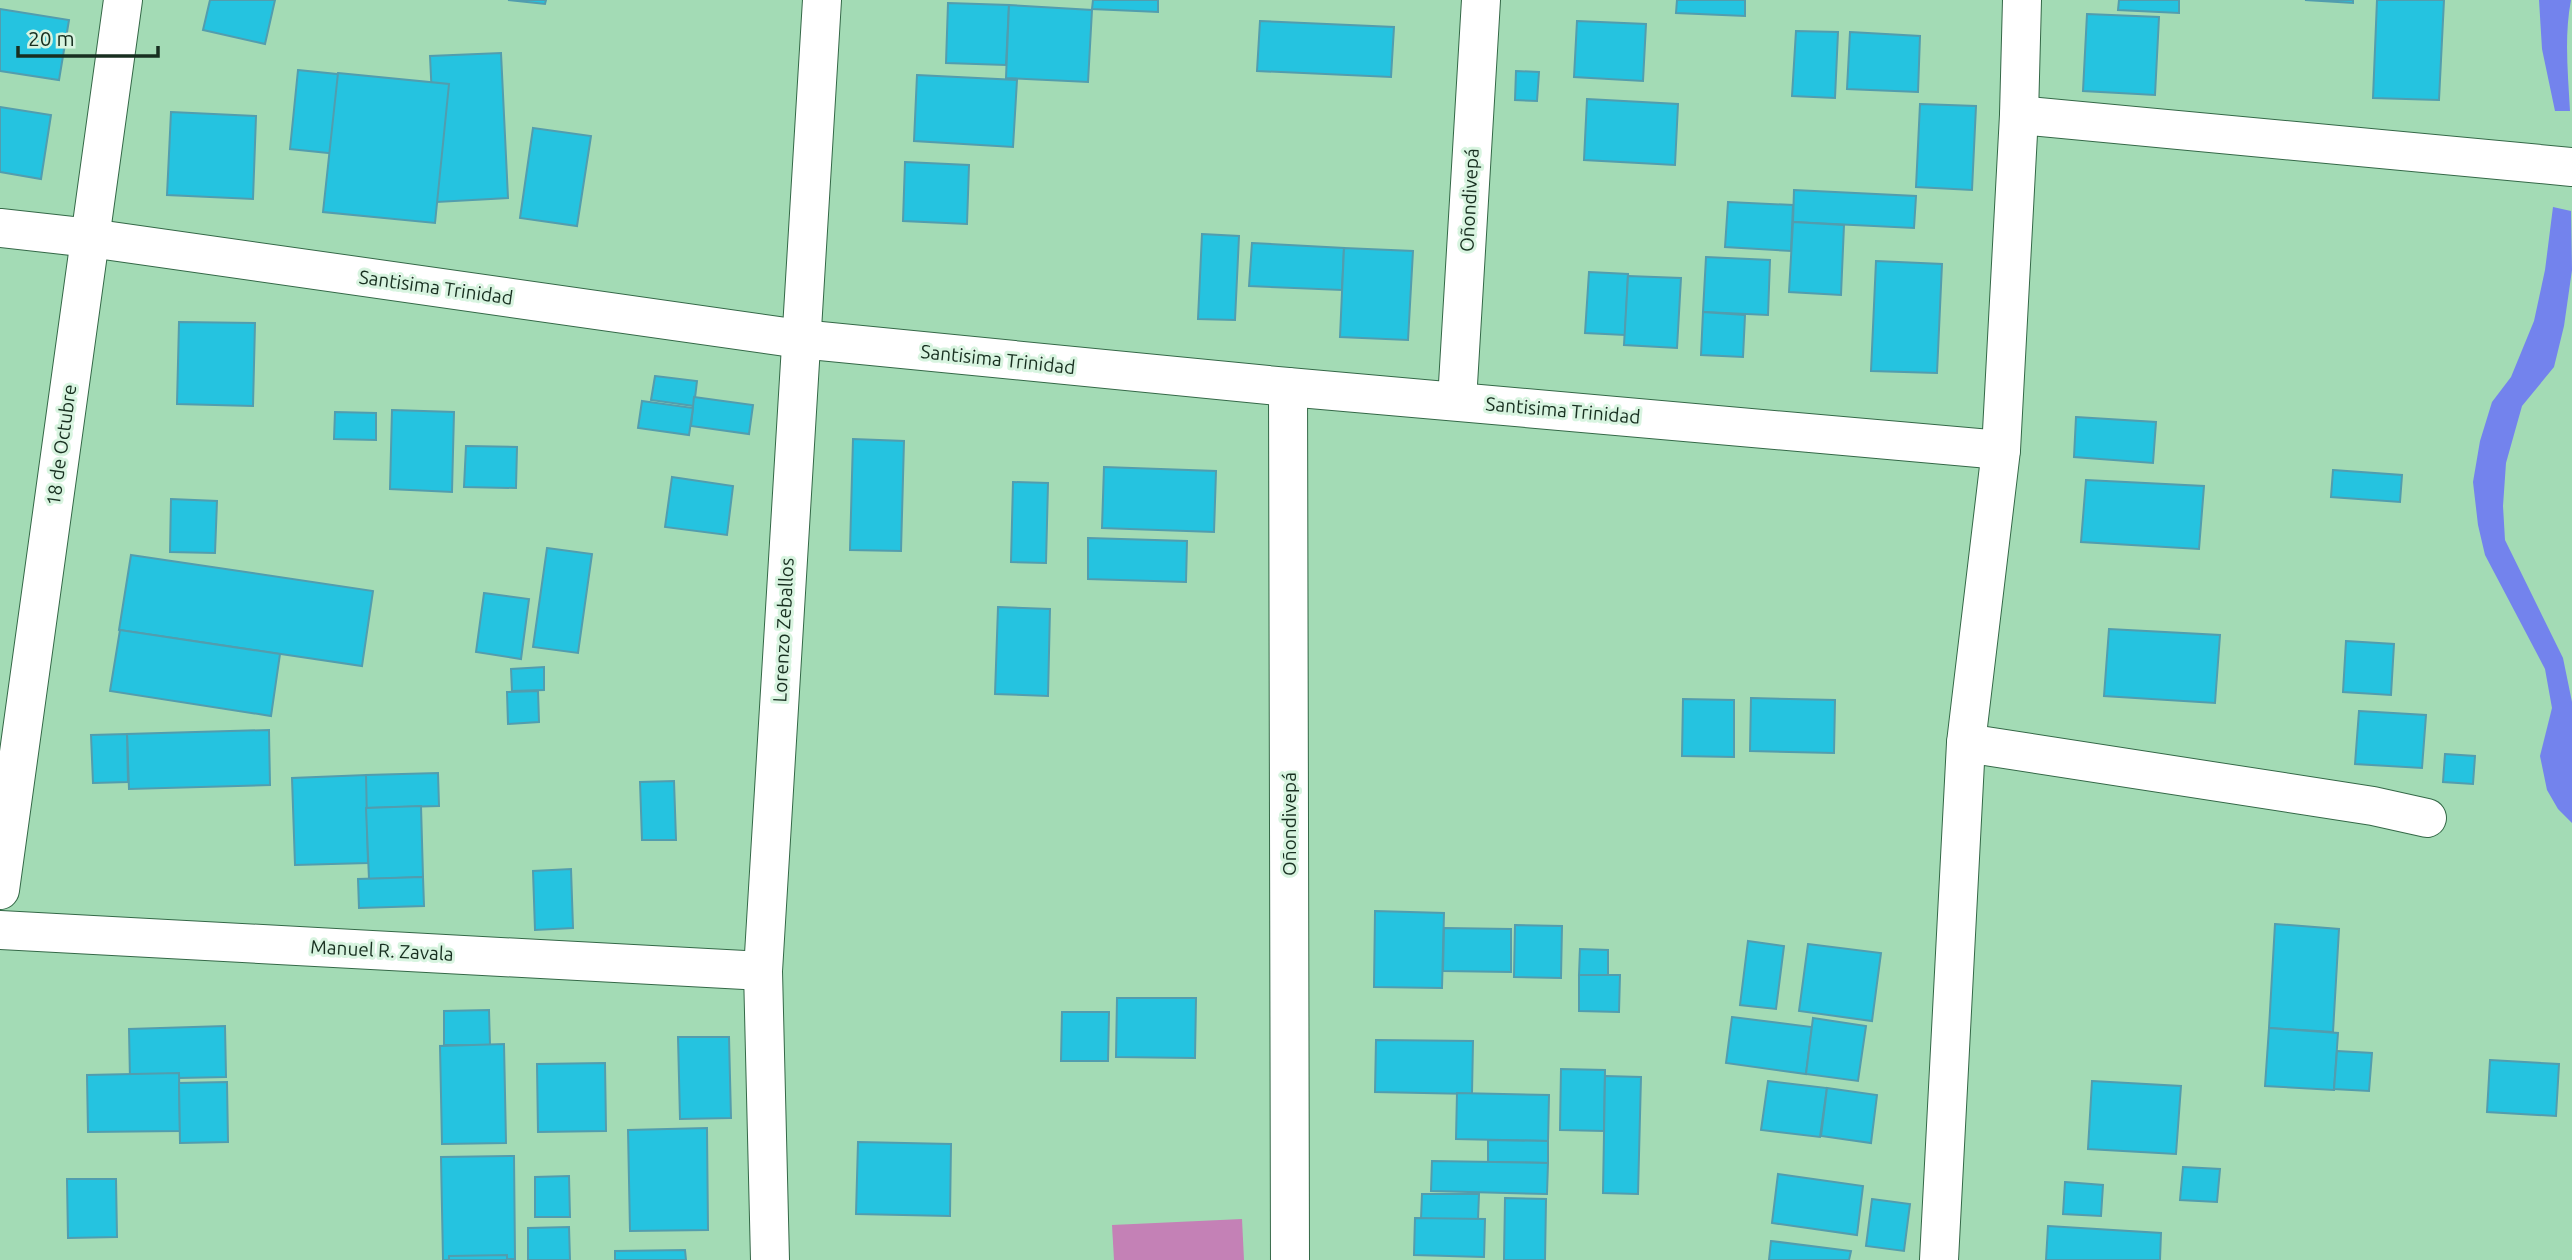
<svg xmlns="http://www.w3.org/2000/svg" width="2572" height="1260" viewBox="0 0 2572 1260" font-family="Ubuntu,sans-serif">
<style>
.green{fill:#c481b6}
.water{fill:#7383ed}
.building{fill:#25c3e0;stroke:#529dae;stroke-width:2}
.lines{fill:none;stroke-linecap:round;stroke-linejoin:round}
.street-casing{stroke:#346847;stroke-width:40}
.street{stroke:#fff;stroke-width:38}
.labels{text-anchor:middle;stroke-width:6;stroke-linejoin:round;paint-order:stroke}
.street-label{font-size:19px;fill:#182f20;stroke:#d8f4e0}
</style>
<rect width="100%" height="100%" fill="#a3dbb5"/>
<path class="green" d="M 1242,1219 L 1244,1260 L 1114,1260 L 1112,1225 Z"/>
<g class="water">
<path d="M 2539,0 L 2571,0 C 2564,37 2568,73 2570,111 L 2555,111 L 2542,49 Z"/>
<path d="M 2553,207 L 2571,211 L 2572,270 L 2564,326 L 2554,367 L 2522,406 L 2506,463 L 2503,506 L 2505,540 L 2563,658 L 2572,702 L 2572,823 L 2558,809 L 2547,790 L 2540,756 L 2552,708 L 2545,669 L 2485,555 L 2478,525 L 2473,482 L 2480,441 L 2492,402 L 2511,377 L 2534,321 L 2545,270 Z"/>
</g>
<g class="building">
<path d="M 210,0 L 275,0 L 265,44 L 203,30 Z"/>
<path d="M 508,0 L 546,0 L 545,4 Z"/>
<path d="M 1093,0 L 1158,0 L 1158,12 L 1092,9 Z"/>
<path d="M 1677,0 L 1745,0 L 1745,16 L 1676,13 Z"/>
<path d="M 2119,0 L 2179,0 L 2179,13 L 2118,10 Z"/>
<path d="M 2305,0 L 2353,0 L 2353,3 Z"/>
<path d="M 2377,0 L 2444,0 L 2439,100 L 2373,98 Z"/>
<path d="M 948,3 L 1009,5 L 1006,65 L 946,63 Z"/>
<path d="M 1009,5 L 1092,10 L 1088,82 L 1006,78 Z"/>
<path d="M 0,9 L 69,20 L 59,80 L 0,71 Z"/>
<path d="M 2087,14 L 2159,17 L 2155,95 L 2083,91 Z"/>
<path d="M 1260,21 L 1394,27 L 1391,77 L 1257,71 Z"/>
<path d="M 1577,21 L 1646,24 L 1643,81 L 1574,77 Z"/>
<path d="M 1796,31 L 1838,32 L 1835,98 L 1792,96 Z"/>
<path d="M 1850,32 L 1920,36 L 1918,92 L 1847,89 Z"/>
<path d="M 501,53 L 508,198 L 437,202 L 430,56 Z"/>
<path d="M 298,70 L 356,76 L 347,155 L 290,149 Z"/>
<path d="M 1516,71 L 1539,72 L 1537,101 L 1515,100 Z"/>
<path d="M 338,73 L 449,84 L 435,223 L 323,212 Z"/>
<path d="M 917,75 L 1017,80 L 1013,147 L 914,141 Z"/>
<path d="M 1587,99 L 1678,104 L 1675,165 L 1584,160 Z"/>
<path d="M 1920,104 L 1976,106 L 1972,190 L 1916,187 Z"/>
<path d="M 0,107 L 51,115 L 41,179 L 0,172 Z"/>
<path d="M 171,112 L 256,116 L 253,199 L 167,195 Z"/>
<path d="M 533,128 L 591,136 L 577,226 L 520,218 Z"/>
<path d="M 905,162 L 969,165 L 967,224 L 903,221 Z"/>
<path d="M 1794,190 L 1916,196 L 1914,228 L 1793,222 Z"/>
<path d="M 1728,202 L 1793,205 L 1791,251 L 1725,247 Z"/>
<path d="M 1793,222 L 1844,225 L 1841,295 L 1789,292 Z"/>
<path d="M 1202,234 L 1239,236 L 1235,320 L 1198,319 Z"/>
<path d="M 1252,243 L 1344,248 L 1342,290 L 1249,286 Z"/>
<path d="M 1344,248 L 1413,251 L 1408,340 L 1340,337 Z"/>
<path d="M 1706,257 L 1770,260 L 1768,315 L 1703,312 Z"/>
<path d="M 1876,261 L 1942,264 L 1937,373 L 1871,371 Z"/>
<path d="M 1589,272 L 1628,274 L 1625,335 L 1585,333 Z"/>
<path d="M 1628,276 L 1681,278 L 1677,348 L 1624,345 Z"/>
<path d="M 1703,312 L 1745,315 L 1743,357 L 1701,355 Z"/>
<path d="M 179,322 L 255,323 L 253,406 L 177,404 Z"/>
<path d="M 655,376 L 697,381 L 694,406 L 651,400 Z"/>
<path d="M 694,397 L 753,405 L 749,434 L 691,426 Z"/>
<path d="M 642,401 L 693,408 L 689,435 L 638,428 Z"/>
<path d="M 392,410 L 454,412 L 452,492 L 390,489 Z"/>
<path d="M 335,412 L 376,413 L 376,440 L 334,439 Z"/>
<path d="M 2076,417 L 2156,422 L 2153,463 L 2074,457 Z"/>
<path d="M 853,439 L 904,441 L 901,551 L 850,550 Z"/>
<path d="M 466,446 L 517,447 L 516,488 L 464,487 Z"/>
<path d="M 1104,467 L 1216,471 L 1214,532 L 1102,528 Z"/>
<path d="M 2333,470 L 2402,475 L 2400,502 L 2331,497 Z"/>
<path d="M 672,477 L 733,486 L 727,535 L 665,527 Z"/>
<path d="M 2086,480 L 2204,486 L 2199,549 L 2081,542 Z"/>
<path d="M 1013,482 L 1048,483 L 1046,563 L 1011,562 Z"/>
<path d="M 171,499 L 217,501 L 215,553 L 170,552 Z"/>
<path d="M 1088,538 L 1187,541 L 1186,582 L 1088,579 Z"/>
<path d="M 547,548 L 592,554 L 578,653 L 533,647 Z"/>
<path d="M 131,555 L 373,591 L 362,666 L 119,630 Z"/>
<path d="M 484,593 L 529,599 L 521,659 L 476,652 Z"/>
<path d="M 998,607 L 1050,609 L 1048,696 L 995,694 Z"/>
<path d="M 2109,629 L 2220,635 L 2215,703 L 2104,696 Z"/>
<path d="M 120,630 L 280,654 L 271,716 L 110,691 Z"/>
<path d="M 2346,641 L 2394,644 L 2391,695 L 2343,692 Z"/>
<path d="M 544,667 L 544,690 L 512,691 L 511,669 Z"/>
<path d="M 538,691 L 539,722 L 508,724 L 507,692 Z"/>
<path d="M 1751,698 L 1835,700 L 1834,753 L 1750,751 Z"/>
<path d="M 1683,699 L 1734,700 L 1734,757 L 1682,756 Z"/>
<path d="M 2359,711 L 2426,715 L 2422,768 L 2355,764 Z"/>
<path d="M 269,730 L 270,785 L 129,789 L 127,734 Z"/>
<path d="M 127,734 L 128,782 L 93,783 L 91,735 Z"/>
<path d="M 2445,754 L 2475,756 L 2473,784 L 2443,782 Z"/>
<path d="M 438,773 L 439,806 L 366,808 L 366,775 Z"/>
<path d="M 366,775 L 368,863 L 295,865 L 292,778 Z"/>
<path d="M 674,781 L 676,840 L 642,840 L 640,782 Z"/>
<path d="M 421,806 L 423,877 L 369,879 L 366,808 Z"/>
<path d="M 571,869 L 573,928 L 535,930 L 533,871 Z"/>
<path d="M 423,877 L 424,906 L 359,908 L 358,879 Z"/>
<path d="M 1375,911 L 1444,913 L 1442,988 L 1374,987 Z"/>
<path d="M 2275,924 L 2339,929 L 2333,1032 L 2269,1028 Z"/>
<path d="M 1515,925 L 1562,926 L 1561,978 L 1514,977 Z"/>
<path d="M 1444,928 L 1511,929 L 1511,972 L 1443,971 Z"/>
<path d="M 1748,941 L 1784,946 L 1776,1009 L 1740,1005 Z"/>
<path d="M 1808,944 L 1881,953 L 1872,1021 L 1799,1011 Z"/>
<path d="M 1580,949 L 1608,950 L 1608,976 L 1579,975 Z"/>
<path d="M 1579,975 L 1620,975 L 1619,1012 L 1579,1011 Z"/>
<path d="M 1117,998 L 1196,998 L 1195,1058 L 1116,1057 Z"/>
<path d="M 489,1010 L 490,1045 L 444,1045 L 444,1011 Z"/>
<path d="M 1062,1012 L 1109,1012 L 1108,1061 L 1061,1061 Z"/>
<path d="M 1732,1017 L 1812,1027 L 1806,1074 L 1726,1063 Z"/>
<path d="M 1813,1018 L 1866,1026 L 1858,1081 L 1806,1074 Z"/>
<path d="M 225,1026 L 226,1077 L 130,1079 L 129,1029 Z"/>
<path d="M 2269,1028 L 2338,1033 L 2334,1090 L 2265,1086 Z"/>
<path d="M 678,1037 L 729,1037 L 731,1118 L 680,1119 Z"/>
<path d="M 1376,1040 L 1473,1041 L 1472,1094 L 1375,1092 Z"/>
<path d="M 504,1044 L 506,1143 L 442,1144 L 440,1046 Z"/>
<path d="M 2337,1051 L 2372,1053 L 2369,1091 L 2334,1089 Z"/>
<path d="M 2490,1060 L 2559,1064 L 2556,1116 L 2487,1112 Z"/>
<path d="M 605,1063 L 606,1131 L 538,1132 L 537,1064 Z"/>
<path d="M 1561,1069 L 1605,1070 L 1604,1131 L 1560,1130 Z"/>
<path d="M 179,1073 L 180,1131 L 88,1132 L 87,1075 Z"/>
<path d="M 1605,1076 L 1641,1077 L 1638,1194 L 1603,1193 Z"/>
<path d="M 1768,1081 L 1827,1088 L 1820,1137 L 1761,1130 Z"/>
<path d="M 2092,1081 L 2181,1086 L 2176,1154 L 2088,1149 Z"/>
<path d="M 227,1082 L 228,1142 L 180,1143 L 179,1083 Z"/>
<path d="M 1827,1088 L 1877,1095 L 1871,1143 L 1821,1136 Z"/>
<path d="M 1457,1093 L 1549,1095 L 1548,1141 L 1456,1139 Z"/>
<path d="M 707,1128 L 708,1230 L 630,1231 L 628,1130 Z"/>
<path d="M 1488,1140 L 1548,1141 L 1548,1163 L 1488,1162 Z"/>
<path d="M 858,1142 L 951,1144 L 950,1216 L 856,1214 Z"/>
<path d="M 514,1156 L 515,1259 L 443,1260 L 441,1157 Z"/>
<path d="M 1432,1161 L 1548,1163 L 1547,1194 L 1431,1191 Z"/>
<path d="M 2183,1167 L 2220,1169 L 2217,1202 L 2180,1200 Z"/>
<path d="M 1778,1174 L 1863,1186 L 1857,1235 L 1772,1223 Z"/>
<path d="M 569,1176 L 570,1217 L 535,1217 L 535,1177 Z"/>
<path d="M 67,1179 L 116,1179 L 117,1237 L 68,1238 Z"/>
<path d="M 2065,1182 L 2103,1185 L 2101,1216 L 2063,1214 Z"/>
<path d="M 1422,1194 L 1479,1194 L 1478,1219 L 1421,1219 Z"/>
<path d="M 1505,1198 L 1546,1199 L 1545,1260 L 1504,1260 Z"/>
<path d="M 1872,1199 L 1910,1204 L 1904,1251 L 1866,1246 Z"/>
<path d="M 1415,1218 L 1485,1219 L 1484,1257 L 1414,1255 Z"/>
<path d="M 2048,1226 L 2161,1233 L 2160,1260 L 2046,1260 Z"/>
<path d="M 569,1227 L 570,1260 L 528,1260 L 528,1228 Z"/>
<path d="M 1771,1241 L 1851,1251 L 1849,1260 L 1769,1260 Z"/>
<path d="M 685,1250 L 686,1260 L 615,1260 L 615,1251 Z"/>
<path d="M 507,1255 L 507,1260 L 449,1260 L 449,1256 Z"/>
</g>
<g class="lines">
<defs>
<g id="street">
<path d="M 2019,115 L 2572,167"/>
<path d="M 0,228 L 90,238 L 800,339 L 1288,387 L 2001,450"/>
<path d="M 1288,387 L 1290,1260"/>
<path d="M 1457,401 L 1481,0"/>
<path d="M 1966,743 L 2373,806 L 2427,818"/>
<path d="M 0,890 L 123,0"/>
<path d="M 0,930 L 763,971"/>
<path d="M 770,1260 L 763,971 L 822,0"/>
<path d="M 1939,1260 L 1966,743 L 2001,450 L 2019,115 L 2022,0"/>
</g>
</defs>
<use href="#street" class="street-casing"/>
<use href="#street" class="street"/>
</g>
<g class="labels">
<g class="street-label">
<text transform="translate(1469 200) rotate(-87)" y="7">Oñondivepá</text>
<text transform="translate(436 287) rotate(8)" y="7">Santisima Trinidad</text>
<text transform="translate(998 359) rotate(6)" y="7">Santisima Trinidad</text>
<text transform="translate(1563 410) rotate(5)" y="7">Santisima Trinidad</text>
<text transform="translate(61 445) rotate(-82)" y="7">18 de Octubre</text>
<text transform="translate(783 630) rotate(-87)" y="7">Lorenzo Zeballos</text>
<text transform="translate(1289 824) rotate(-90)" y="7">Oñondivepá</text>
<text transform="translate(382 950) rotate(3)" y="7">Manuel R. Zavala</text>
</g>
</g>
<path d="M18 46v10h140v-10" fill="none" stroke="#182f20" stroke-width="3.5"/>
<text x="28" y="46" font-size="21" fill="#182f20" stroke="#d8f4e0" stroke-width="5" paint-order="stroke">20 m</text>
</svg>
